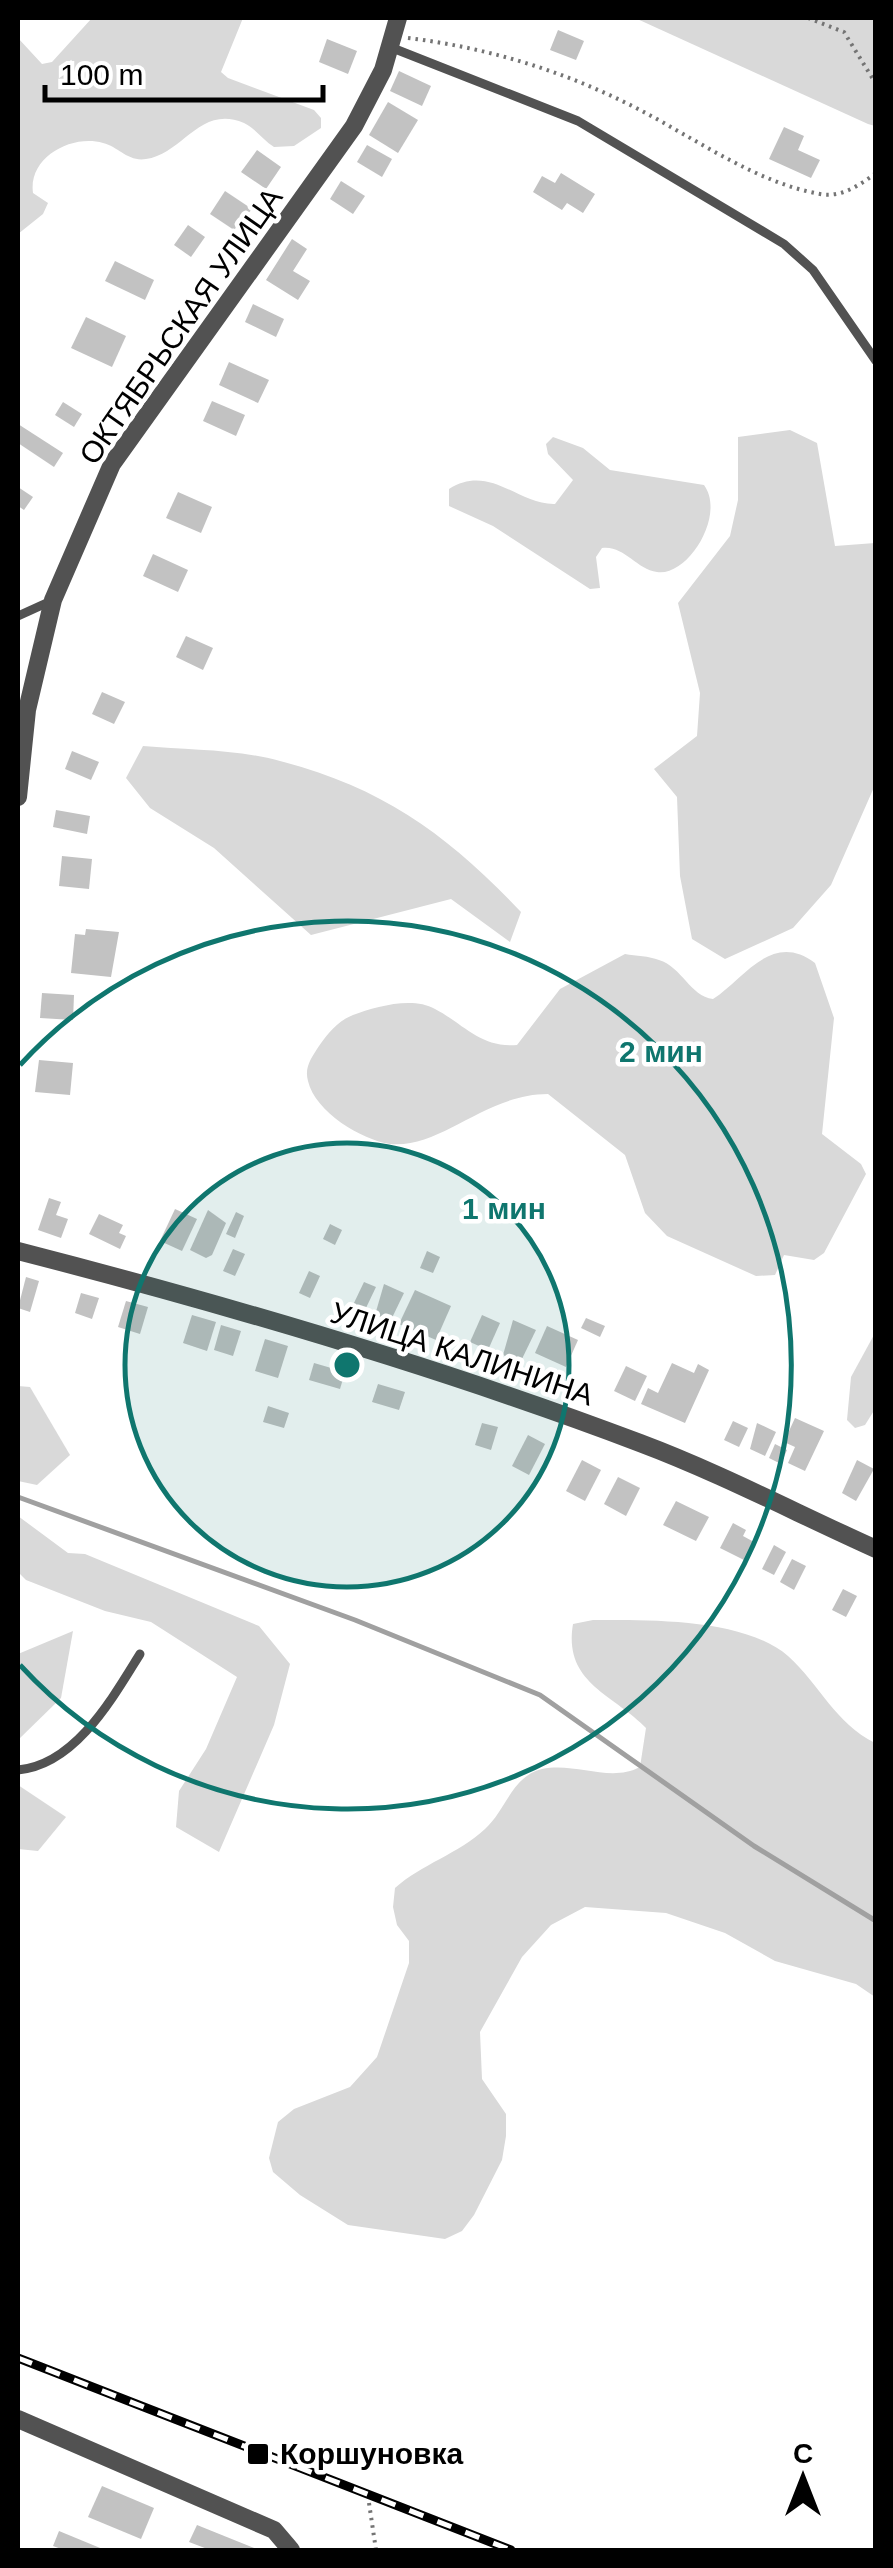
<svg xmlns="http://www.w3.org/2000/svg" width="893" height="2568" viewBox="0 0 893 2568" font-family="Arial,sans-serif">
<style>
.green{fill:#d9d9d9}
.lines{fill:none;stroke-linecap:round;stroke-linejoin:round}
.stream{stroke:#a0a0a0;stroke-width:5}
.building{fill:#c2c2c2}
.path{stroke:#747474;stroke-width:4;stroke-dasharray:2.5 5;stroke-linecap:butt}
.service{stroke:#525252;stroke-width:9}
.minor{stroke:#525252;stroke-width:18}
.rail-casing{stroke:#000;stroke-width:9}
.rail{stroke:#fff;stroke-width:5;stroke-dasharray:15;stroke-linecap:butt}
.ring{fill:none;stroke:#0f766e;stroke-width:5}
.poi-dot{fill:#000;stroke:#fff;stroke-width:4}
.labels{text-anchor:middle;stroke-width:9;stroke-linejoin:round;paint-order:stroke}
.street-label{font-size:30px;fill:#000;stroke:#fff}
.poi-label{font-size:30px;font-weight:bold;fill:#000;stroke:#fff;text-anchor:start}
.centre{fill:#0f766e;stroke:#fff;stroke-width:5}
.ring-label{font-size:30px;text-anchor:middle;font-weight:bold;fill:#0f766e;stroke:#fff;stroke-width:9;stroke-linejoin:round;paint-order:stroke}
</style>
<rect width="100%" height="100%" fill="#fff"/>
<g class="green">
<path d="M 92,18 L 243,18 L 221,72 L 228,78 L 314,110 L 321,118 L 321,128 L 294,146 L 274,147 C 263,140 255,128 244,123 C 200,104 183,154 146,159 C 128,162 119,147 103,143 C 72,134 28,157 33,193 L 48,203 L 43,214 L 18,234 L 18,38 L 42,64 L 52,62 Z"/>
<path d="M 635,18 L 875,18 L 875,126 L 868,124 Z"/>
<path d="M 790,430 L 817,443 L 835,546 L 875,543 L 875,785 L 831,885 L 793,928 L 725,959 L 692,939 L 680,876 L 677,797 L 654,769 L 697,736 L 700,693 L 678,603 L 730,536 L 738,500 L 738,437 Z"/>
<path d="M 553,437 L 583,448 L 610,470 L 704,485 C 726,515 688,577 657,572 C 636,569 624,545 602,548 L 596,557 L 600,588 L 590,589 L 493,526 L 449,506 L 449,489 C 490,463 518,505 555,504 L 573,480 L 548,454 L 546,444 Z"/>
<path d="M 143,746 C 187,750 237,749 280,761 C 384,788 448,835 521,912 L 510,942 L 451,899 L 311,935 L 214,848 L 150,808 L 126,778 Z"/>
<path d="M 625,954 C 636,956 649,956 659,960 C 682,967 690,996 713,999 C 744,979 772,930 815,963 L 834,1018 L 822,1134 L 861,1164 L 866,1174 L 824,1253 L 814,1260 L 784,1255 L 775,1275 L 756,1276 L 667,1236 L 645,1213 L 625,1155 L 548,1094 C 485,1094 441,1149 390,1144 C 362,1140 315,1112 308,1081 C 304,1067 312,1057 319,1046 C 328,1033 338,1021 353,1015 C 375,1007 412,996 435,1009 C 464,1024 480,1048 517,1045 L 560,989 Z"/>
<path d="M 875,1333 L 875,1409 L 865,1425 L 855,1428 L 847,1420 L 851,1377 Z"/>
<path d="M 18,1386 L 30,1387 L 70,1455 L 37,1485 L 18,1481 Z"/>
<path d="M 18,1516 L 68,1553 L 85,1554 L 259,1626 L 290,1664 L 274,1725 L 219,1852 L 176,1827 L 179,1791 L 206,1749 L 237,1677 L 151,1622 L 105,1611 L 26,1580 L 18,1572 Z"/>
<path d="M 593,1620 C 649,1620 744,1618 788,1656 C 820,1685 835,1723 875,1743 L 875,1997 L 856,1984 L 775,1961 L 725,1933 L 666,1913 L 585,1907 L 551,1925 L 522,1957 L 480,2032 L 482,2079 L 506,2114 L 506,2136 L 502,2160 L 474,2215 L 462,2231 L 445,2239 L 348,2225 L 300,2195 L 273,2172 L 269,2158 L 278,2122 L 294,2109 L 350,2087 L 377,2057 L 409,1963 L 409,1941 L 397,1925 L 393,1907 L 395,1888 C 422,1864 458,1854 485,1829 C 506,1810 512,1776 542,1769 C 576,1762 610,1783 640,1767 L 646,1728 C 613,1694 563,1683 573,1624 Z"/>
<path d="M 73,1631 L 61,1698 L 18,1740 L 18,1654 Z"/>
<path d="M 18,1785 L 66,1817 L 38,1851 L 18,1849 Z"/>
</g>
<g class="lines">
<path class="stream" d="M 18,1497 L 355,1620 L 540,1695 L 754,1846 L 876,1921"/>
</g>
<g class="building">
<path d="M 558,30 L 584,41 L 576,60 L 550,50 Z"/>
<path d="M 327,39 L 357,51 L 348,74 L 319,62 Z"/>
<path d="M 399,71 L 431,86 L 422,106 L 390,91 Z"/>
<path d="M 388,102 L 418,120 L 398,153 L 369,135 Z"/>
<path d="M 784,127 L 804,136 L 798,150 L 820,160 L 811,178 L 769,159 Z"/>
<path d="M 367,145 L 392,159 L 382,177 L 357,162 Z"/>
<path d="M 257,150 L 281,167 L 266,189 L 241,172 Z"/>
<path d="M 561,173 L 595,194 L 583,213 L 567,203 L 562,210 L 533,192 L 542,176 L 555,183 Z"/>
<path d="M 341,181 L 365,196 L 353,214 L 330,199 Z"/>
<path d="M 225,191 L 252,209 L 234,230 L 210,214 Z"/>
<path d="M 188,225 L 205,237 L 191,257 L 174,245 Z"/>
<path d="M 292,239 L 307,249 L 293,271 L 310,281 L 298,300 L 266,280 Z"/>
<path d="M 115,261 L 154,280 L 145,300 L 105,281 Z"/>
<path d="M 253,304 L 284,319 L 276,337 L 245,322 Z"/>
<path d="M 86,317 L 126,336 L 112,367 L 71,348 Z"/>
<path d="M 229,362 L 269,380 L 258,403 L 219,385 Z"/>
<path d="M 212,401 L 245,415 L 236,436 L 203,421 Z"/>
<path d="M 63,402 L 82,414 L 74,427 L 55,415 Z"/>
<path d="M 18,424 L 63,453 L 54,467 L 18,443 Z"/>
<path d="M 18,487 L 33,497 L 24,510 L 18,506 Z"/>
<path d="M 178,492 L 212,507 L 201,533 L 166,518 Z"/>
<path d="M 153,554 L 188,570 L 178,592 L 143,576 Z"/>
<path d="M 186,636 L 213,648 L 203,670 L 176,657 Z"/>
<path d="M 102,692 L 125,702 L 114,724 L 92,714 Z"/>
<path d="M 72,751 L 99,762 L 91,780 L 65,769 Z"/>
<path d="M 56,810 L 90,816 L 87,834 L 53,827 Z"/>
<path d="M 62,856 L 92,859 L 89,889 L 59,886 Z"/>
<path d="M 86,929 L 119,932 L 111,977 L 71,973 L 75,934 L 85,935 Z"/>
<path d="M 42,993 L 74,995 L 73,1020 L 40,1018 Z"/>
<path d="M 39,1060 L 73,1063 L 70,1095 L 35,1092 Z"/>
<path d="M 49,1198 L 61,1202 L 56,1215 L 68,1219 L 61,1238 L 38,1230 Z"/>
<path d="M 175,1209 L 197,1219 L 182,1251 L 160,1241 Z"/>
<path d="M 208,1210 L 226,1223 L 212,1255 L 206,1258 L 190,1250 Z"/>
<path d="M 236,1212 L 244,1216 L 235,1238 L 226,1234 Z"/>
<path d="M 99,1214 L 123,1225 L 119,1233 L 126,1236 L 120,1249 L 89,1234 Z"/>
<path d="M 330,1224 L 342,1230 L 335,1245 L 323,1239 Z"/>
<path d="M 233,1249 L 245,1254 L 235,1276 L 223,1271 Z"/>
<path d="M 427,1251 L 440,1257 L 433,1273 L 420,1268 Z"/>
<path d="M 309,1271 L 320,1276 L 310,1298 L 299,1293 Z"/>
<path d="M 26,1277 L 39,1281 L 30,1312 L 18,1308 Z"/>
<path d="M 364,1282 L 376,1287 L 365,1310 L 353,1305 Z"/>
<path d="M 384,1284 L 404,1293 L 390,1322 L 375,1315 Z"/>
<path d="M 415,1290 L 451,1306 L 436,1340 L 399,1324 Z"/>
<path d="M 81,1293 L 99,1298 L 92,1319 L 75,1313 Z"/>
<path d="M 126,1301 L 148,1307 L 140,1334 L 118,1327 Z"/>
<path d="M 192,1315 L 216,1322 L 207,1351 L 183,1343 Z"/>
<path d="M 482,1315 L 500,1323 L 488,1350 L 470,1342 Z"/>
<path d="M 586,1318 L 605,1326 L 600,1337 L 581,1328 Z"/>
<path d="M 513,1320 L 536,1330 L 520,1363 L 503,1355 Z"/>
<path d="M 221,1325 L 241,1331 L 233,1356 L 214,1350 Z"/>
<path d="M 547,1326 L 578,1340 L 566,1367 L 535,1353 Z"/>
<path d="M 265,1339 L 288,1346 L 278,1378 L 255,1371 Z"/>
<path d="M 314,1363 L 345,1372 L 340,1389 L 309,1380 Z"/>
<path d="M 672,1363 L 694,1373 L 698,1364 L 709,1370 L 685,1423 L 641,1404 L 648,1388 L 658,1393 Z"/>
<path d="M 626,1366 L 647,1376 L 635,1401 L 614,1391 Z"/>
<path d="M 378,1384 L 405,1392 L 399,1410 L 372,1402 Z"/>
<path d="M 268,1406 L 289,1413 L 284,1428 L 263,1422 Z"/>
<path d="M 795,1418 L 824,1431 L 805,1471 L 788,1463 L 795,1447 L 784,1442 Z"/>
<path d="M 733,1421 L 748,1428 L 739,1447 L 724,1440 Z"/>
<path d="M 482,1423 L 498,1427 L 491,1450 L 475,1445 Z"/>
<path d="M 757,1423 L 776,1432 L 765,1456 L 750,1449 Z"/>
<path d="M 528,1435 L 545,1444 L 529,1475 L 512,1466 Z"/>
<path d="M 775,1444 L 787,1450 L 781,1464 L 769,1458 Z"/>
<path d="M 582,1460 L 601,1470 L 585,1501 L 566,1491 Z"/>
<path d="M 857,1460 L 874,1469 L 856,1501 L 842,1493 Z"/>
<path d="M 618,1477 L 640,1488 L 626,1516 L 604,1504 Z"/>
<path d="M 676,1501 L 709,1517 L 696,1541 L 663,1525 Z"/>
<path d="M 733,1523 L 746,1530 L 743,1536 L 754,1542 L 744,1560 L 720,1548 Z"/>
<path d="M 774,1545 L 786,1552 L 774,1575 L 762,1569 Z"/>
<path d="M 792,1559 L 806,1566 L 794,1590 L 780,1582 Z"/>
<path d="M 843,1589 L 857,1596 L 846,1617 L 832,1610 Z"/>
<path d="M 102,2486 L 154,2508 L 141,2539 L 88,2517 Z"/>
<path d="M 197,2525 L 259,2550 L 210,2550 L 189,2542 Z"/>
<path d="M 59,2531 L 105,2550 L 64,2550 L 53,2546 Z"/>
</g>
<g class="lines">
<g class="path">
<path d="M 808,18 L 844,32 L 876,84"/>
<path d="M 408,38 C 490,48 567,72 640,110 C 696,139 757,183 820,194 C 841,198 860,185 876,173"/>
<path d="M 369,2503 L 376,2550"/>
</g>
<g class="service">
<path d="M 390,47 L 578,121 L 784,244 L 813,270 L 876,361"/>
<path d="M 18,616 L 51,601"/>
<path d="M 18,1770 C 75,1765 112,1699 140,1654"/>
</g>
<g class="minor">
<path d="M 18,797 L 27,710 L 53,600 L 112,464 L 354,126 L 383,70 L 398,18"/>
<path d="M 18,1251 C 228,1305 437,1366 640,1443 C 720,1473 798,1514 876,1549"/>
<path d="M 18,2419 L 274,2530 L 291,2550"/>
</g>
<defs>
<path id="rail" d="M 18,2358 L 511,2550"/>
</defs>
<use href="#rail" class="rail-casing"/>
<use href="#rail" class="rail"/>
</g>
<circle cx="347" cy="1365" r="222" fill="#0f766e" fill-opacity=".12"/>
<g class="ring">
<circle cx="347" cy="1365" r="222"/>
<path d="M20 1065A444 444 0 1 1 20 1665"/>
</g>
<rect class="poi-dot" x="246" y="2442" width="24" height="24" rx="5"/>
<g class="labels">
<g class="street-label">
<text transform="translate(181 326) rotate(-55)" y="10">ОКТЯБРЬСКАЯ УЛИЦА</text>
<text transform="translate(462 1354) rotate(18)" y="10">УЛИЦА КАЛИНИНА</text>
</g>
<g class="poi-label">
<text x="280" y="2464">Коршуновка</text>
</g>
</g>
<circle cx="347" cy="1365" r="15" class="centre"/>
<g class="ring-label">
<text x="661" y="1062">2 мин</text>
<text x="504" y="1219">1 мин</text>
</g>
<rect width="893" height="2568" fill="none" stroke="#000000" stroke-width="40"/>
<g transform="translate(803 2478)" stroke="#ffffff" stroke-width="8" paint-order="stroke">
<path d="M0-8L18 38L0 25L-18 38Z" fill="#000000"/>
<text y="-15" font-size="28" font-weight="bold" text-anchor="middle" fill="#000000">С</text>
</g>
<path d="M45 85v15h278v-15" fill="none" stroke="#000000" stroke-width="5"/>
<text x="60" y="85" font-size="30" fill="#000000" stroke="#ffffff" stroke-width="8" paint-order="stroke">100 m</text>
</svg>
